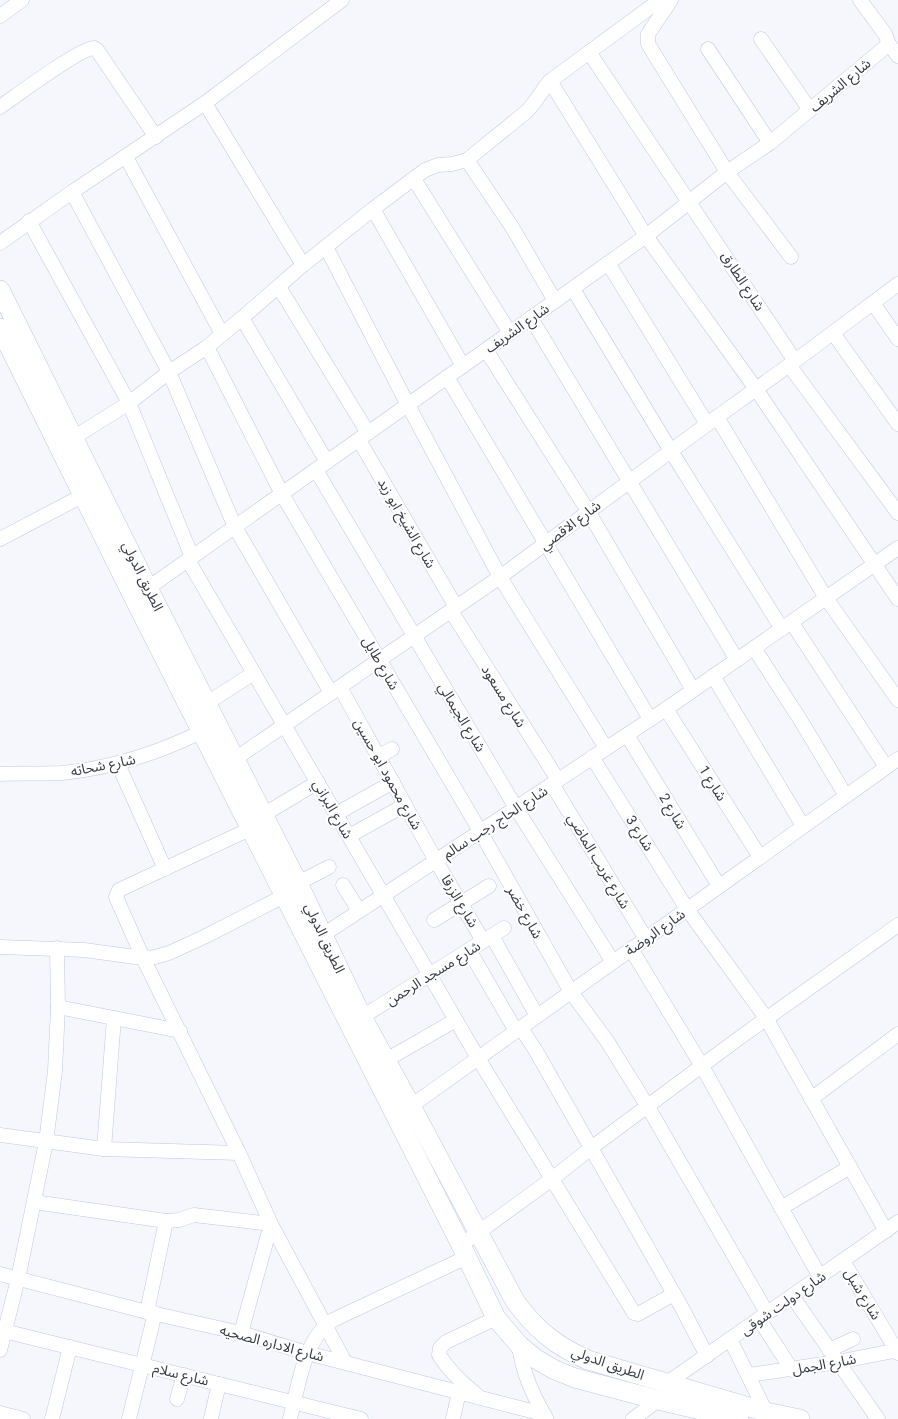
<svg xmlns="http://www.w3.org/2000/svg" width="898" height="1419" viewBox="0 0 898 1419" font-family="Roboto,'Noto Sans Arabic',sans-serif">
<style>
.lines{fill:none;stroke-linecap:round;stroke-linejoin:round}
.street-casing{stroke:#bdc8e5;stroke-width:15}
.secondary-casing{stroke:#bdc8e5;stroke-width:20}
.street{stroke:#fff;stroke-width:14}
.secondary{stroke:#fff;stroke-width:19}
.labels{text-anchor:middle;stroke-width:4;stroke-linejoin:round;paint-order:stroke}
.street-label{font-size:14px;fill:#363a46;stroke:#fff}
</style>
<rect width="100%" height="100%" fill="#f5f7fd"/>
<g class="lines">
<defs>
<g id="street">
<path d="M 671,0 L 648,34 L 648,44 L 727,172 L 791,257"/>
<path d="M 860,0 L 885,34 L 889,44 L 898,56"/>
<path d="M 0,16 L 22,0"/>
<path d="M 761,39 L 810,110"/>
<path d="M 708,49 L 770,143"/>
<path d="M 589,52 L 795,361"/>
<path d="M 550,81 L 646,236 L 756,389 L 898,599"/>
<path d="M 205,103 L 303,265"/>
<path d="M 0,107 C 16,96 80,48 94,48 L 97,50 L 156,137"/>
<path d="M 126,157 L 222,334"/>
<path d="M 467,160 L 512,227 L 555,301"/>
<path d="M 414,179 L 510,333"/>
<path d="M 72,192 L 169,372 L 235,527 L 331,693"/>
<path d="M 373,209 L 463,366"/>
<path d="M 29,221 L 129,403 L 192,557"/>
<path d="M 0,243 L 72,192 L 205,103 L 342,0"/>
<path d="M 326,247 L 408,405 L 500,577 L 606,748"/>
<path d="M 608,263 L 707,424"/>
<path d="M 279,287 L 368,433"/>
<path d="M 573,289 L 671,451 L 782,629"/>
<path d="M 873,303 L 898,339"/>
<path d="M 242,318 L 327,462"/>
<path d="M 531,318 L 737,660"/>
<path d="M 833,333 L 898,424"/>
<path d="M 207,347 L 282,494 L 480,831 L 571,992 L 607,1041 L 648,1107 L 767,1313"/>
<path d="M 486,350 L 588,511 L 693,690"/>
<path d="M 789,365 L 898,513"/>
<path d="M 447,377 L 650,719"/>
<path d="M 717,417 L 826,598 L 898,700"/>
<path d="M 359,440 L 456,607"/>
<path d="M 65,443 L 129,403 L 169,372 L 207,347 L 242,318 L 303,265 L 373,209 L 425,170 L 438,165 L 452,164 L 467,160 L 526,112 C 536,103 541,91 550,81 L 660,0"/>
<path d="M 316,470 L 516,808 L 613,962"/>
<path d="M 0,539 L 82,496"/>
<path d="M 188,560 L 478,1058 L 634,1313 L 638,1314 L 674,1294"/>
<path d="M 141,593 L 555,301 L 646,236 L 727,172 L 770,143 L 889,44"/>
<path d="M 451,611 L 558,780"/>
<path d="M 792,623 L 886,767"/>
<path d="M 754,648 L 801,721 L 846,796"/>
<path d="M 713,676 L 803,826"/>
<path d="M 340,687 L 436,861 L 483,941"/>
<path d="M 207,703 L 254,673"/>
<path d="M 666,709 L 760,857"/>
<path d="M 627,735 L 719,886"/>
<path d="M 379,756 L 392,749"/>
<path d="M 592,757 L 687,909 L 766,1018 L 886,1231"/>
<path d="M 235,759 L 500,577 L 717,417 L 795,361 L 898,284"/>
<path d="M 118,764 L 165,869"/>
<path d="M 0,774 C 20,773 41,774 62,773 C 112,768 156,754 201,732"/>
<path d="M 552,784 L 646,939"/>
<path d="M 336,814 L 393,782"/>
<path d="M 263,815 L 318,782"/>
<path d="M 250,829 L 119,890 L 116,897 L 143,958 L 239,1153 L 271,1224 L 345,1362"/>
<path d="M 349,836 L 405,805"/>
<path d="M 298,883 L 329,867"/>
<path d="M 343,885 L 359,911"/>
<path d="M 434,920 L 489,886"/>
<path d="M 323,935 L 666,709 L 898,548"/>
<path d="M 492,936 L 537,1016"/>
<path d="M 0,947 L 84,950 L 143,958 L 155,957 L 169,953 L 204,937 L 284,896"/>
<path d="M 631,949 L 702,1066 L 820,1277"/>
<path d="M 469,950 L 516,1031"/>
<path d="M 58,1007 L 180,1031"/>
<path d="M 362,1017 L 504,928"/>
<path d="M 521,1028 L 536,1051 L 682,1308 L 707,1356"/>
<path d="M 386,1060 L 456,1020"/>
<path d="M 811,1099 L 898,1034"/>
<path d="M 411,1106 L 898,759"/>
<path d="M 0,1135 L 104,1149 L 239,1153"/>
<path d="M 104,1149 L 114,1018"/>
<path d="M 34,1202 L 166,1221 L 179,1220 L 194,1215 L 271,1224 L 241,1333"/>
<path d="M 781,1208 L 850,1167"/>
<path d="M 461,1245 L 552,1179 L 591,1148 L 742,1036 L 898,925"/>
<path d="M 843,1261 L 898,1353"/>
<path d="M 0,1274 L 147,1312 L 241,1333 L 307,1353 L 543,1414"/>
<path d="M 792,1296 L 878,1419"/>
<path d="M 147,1312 L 166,1221"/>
<path d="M 759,1319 L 792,1370"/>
<path d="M 0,1330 L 361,1419"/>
<path d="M 730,1339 L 766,1412"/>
<path d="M 519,1345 C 522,1372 533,1395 546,1418"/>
<path d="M 0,1350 L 18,1279 L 46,1142 L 55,1071 L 58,1007 L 57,948"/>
<path d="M 829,1350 L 853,1339"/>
<path d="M 749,1375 L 837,1362 L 898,1350"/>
<path d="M 667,1383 L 898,1222"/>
<path d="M 477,1395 C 462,1383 449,1371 439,1355 L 440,1348 L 446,1342 L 496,1318"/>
<path d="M 177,1399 L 184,1375"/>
<path d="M 0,1413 L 23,1419"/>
<path d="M 211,1418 L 219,1384"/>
<path d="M 52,1419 L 70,1347"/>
<path d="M 129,1419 L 155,1313"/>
<path d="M 290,1419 C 298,1388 304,1338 333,1320 L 467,1257"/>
<path d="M 453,1419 L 459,1392"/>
<path d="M 633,1419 L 658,1400"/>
</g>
<g id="secondary">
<path d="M 0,290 L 148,588 L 298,883 L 362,1017 L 411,1106 L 515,1301 C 536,1330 556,1346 588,1360 L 766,1412 L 800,1419"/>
<path d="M 0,328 L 134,598 L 461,1245 L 496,1318 L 519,1345 L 536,1359 L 555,1370 L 575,1378 L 658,1400 L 739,1419"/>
</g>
</defs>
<use href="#street" class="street-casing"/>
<use href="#secondary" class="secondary-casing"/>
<use href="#street" class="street"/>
<use href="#secondary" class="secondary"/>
</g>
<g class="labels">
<g class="street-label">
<text transform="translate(840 85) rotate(-40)" y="5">شارع الشريف</text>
<text transform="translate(743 281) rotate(57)" y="5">شارع الطارق</text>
<text transform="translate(517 328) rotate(-35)" y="5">شارع الشريف</text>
<text transform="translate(407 523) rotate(60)" y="5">شارع الشيخ ابو زيد</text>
<text transform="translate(570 525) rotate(-37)" y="5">شارع الاقصي</text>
<text transform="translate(143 576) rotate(64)" y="5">الطريق الدولي</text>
<text transform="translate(381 663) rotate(60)" y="5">شارع طايل</text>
<text transform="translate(504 696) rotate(58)" y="5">شارع مسعود</text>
<text transform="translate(462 717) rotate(59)" y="5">شارع الجيمالي</text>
<text transform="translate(103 765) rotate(-11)" y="5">شارع شحاته</text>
<text transform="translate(388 774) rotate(61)" y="5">شارع محمود ابو حسين</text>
<text transform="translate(713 783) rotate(58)" y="5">شارع 1</text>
<text transform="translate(333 809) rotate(60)" y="5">شارع البراني</text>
<text transform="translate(673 811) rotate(59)" y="5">شارع 2</text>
<text transform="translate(495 822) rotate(-33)" y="5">شارع الحاج رجب سالم</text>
<text transform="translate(640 833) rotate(58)" y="5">شارع 3</text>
<text transform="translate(599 861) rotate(59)" y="5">شارع غريب الماضي</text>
<text transform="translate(460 901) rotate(59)" y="5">شارع الزرقا</text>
<text transform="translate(525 912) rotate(61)" y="5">شارع خضر</text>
<text transform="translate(655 932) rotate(-35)" y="5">شارع الروضة</text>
<text transform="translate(325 938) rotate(65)" y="5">الطريق الدولي</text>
<text transform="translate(433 973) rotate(-32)" y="5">شارع مسجد الرحمن</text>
<text transform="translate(863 1294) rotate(59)" y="5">شارع شبل</text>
<text transform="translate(783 1303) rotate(-35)" y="5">شارع دولت شوقى</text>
<text transform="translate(272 1343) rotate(15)" y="5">شارع الاداره الصحيه</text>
<text transform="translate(608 1363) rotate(19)" y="5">الطريق الدولي</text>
<text transform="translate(824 1364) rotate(-10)" y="5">شارع الجمل</text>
<text transform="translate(181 1374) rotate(14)" y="5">شارع سلام</text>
</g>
</g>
</svg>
